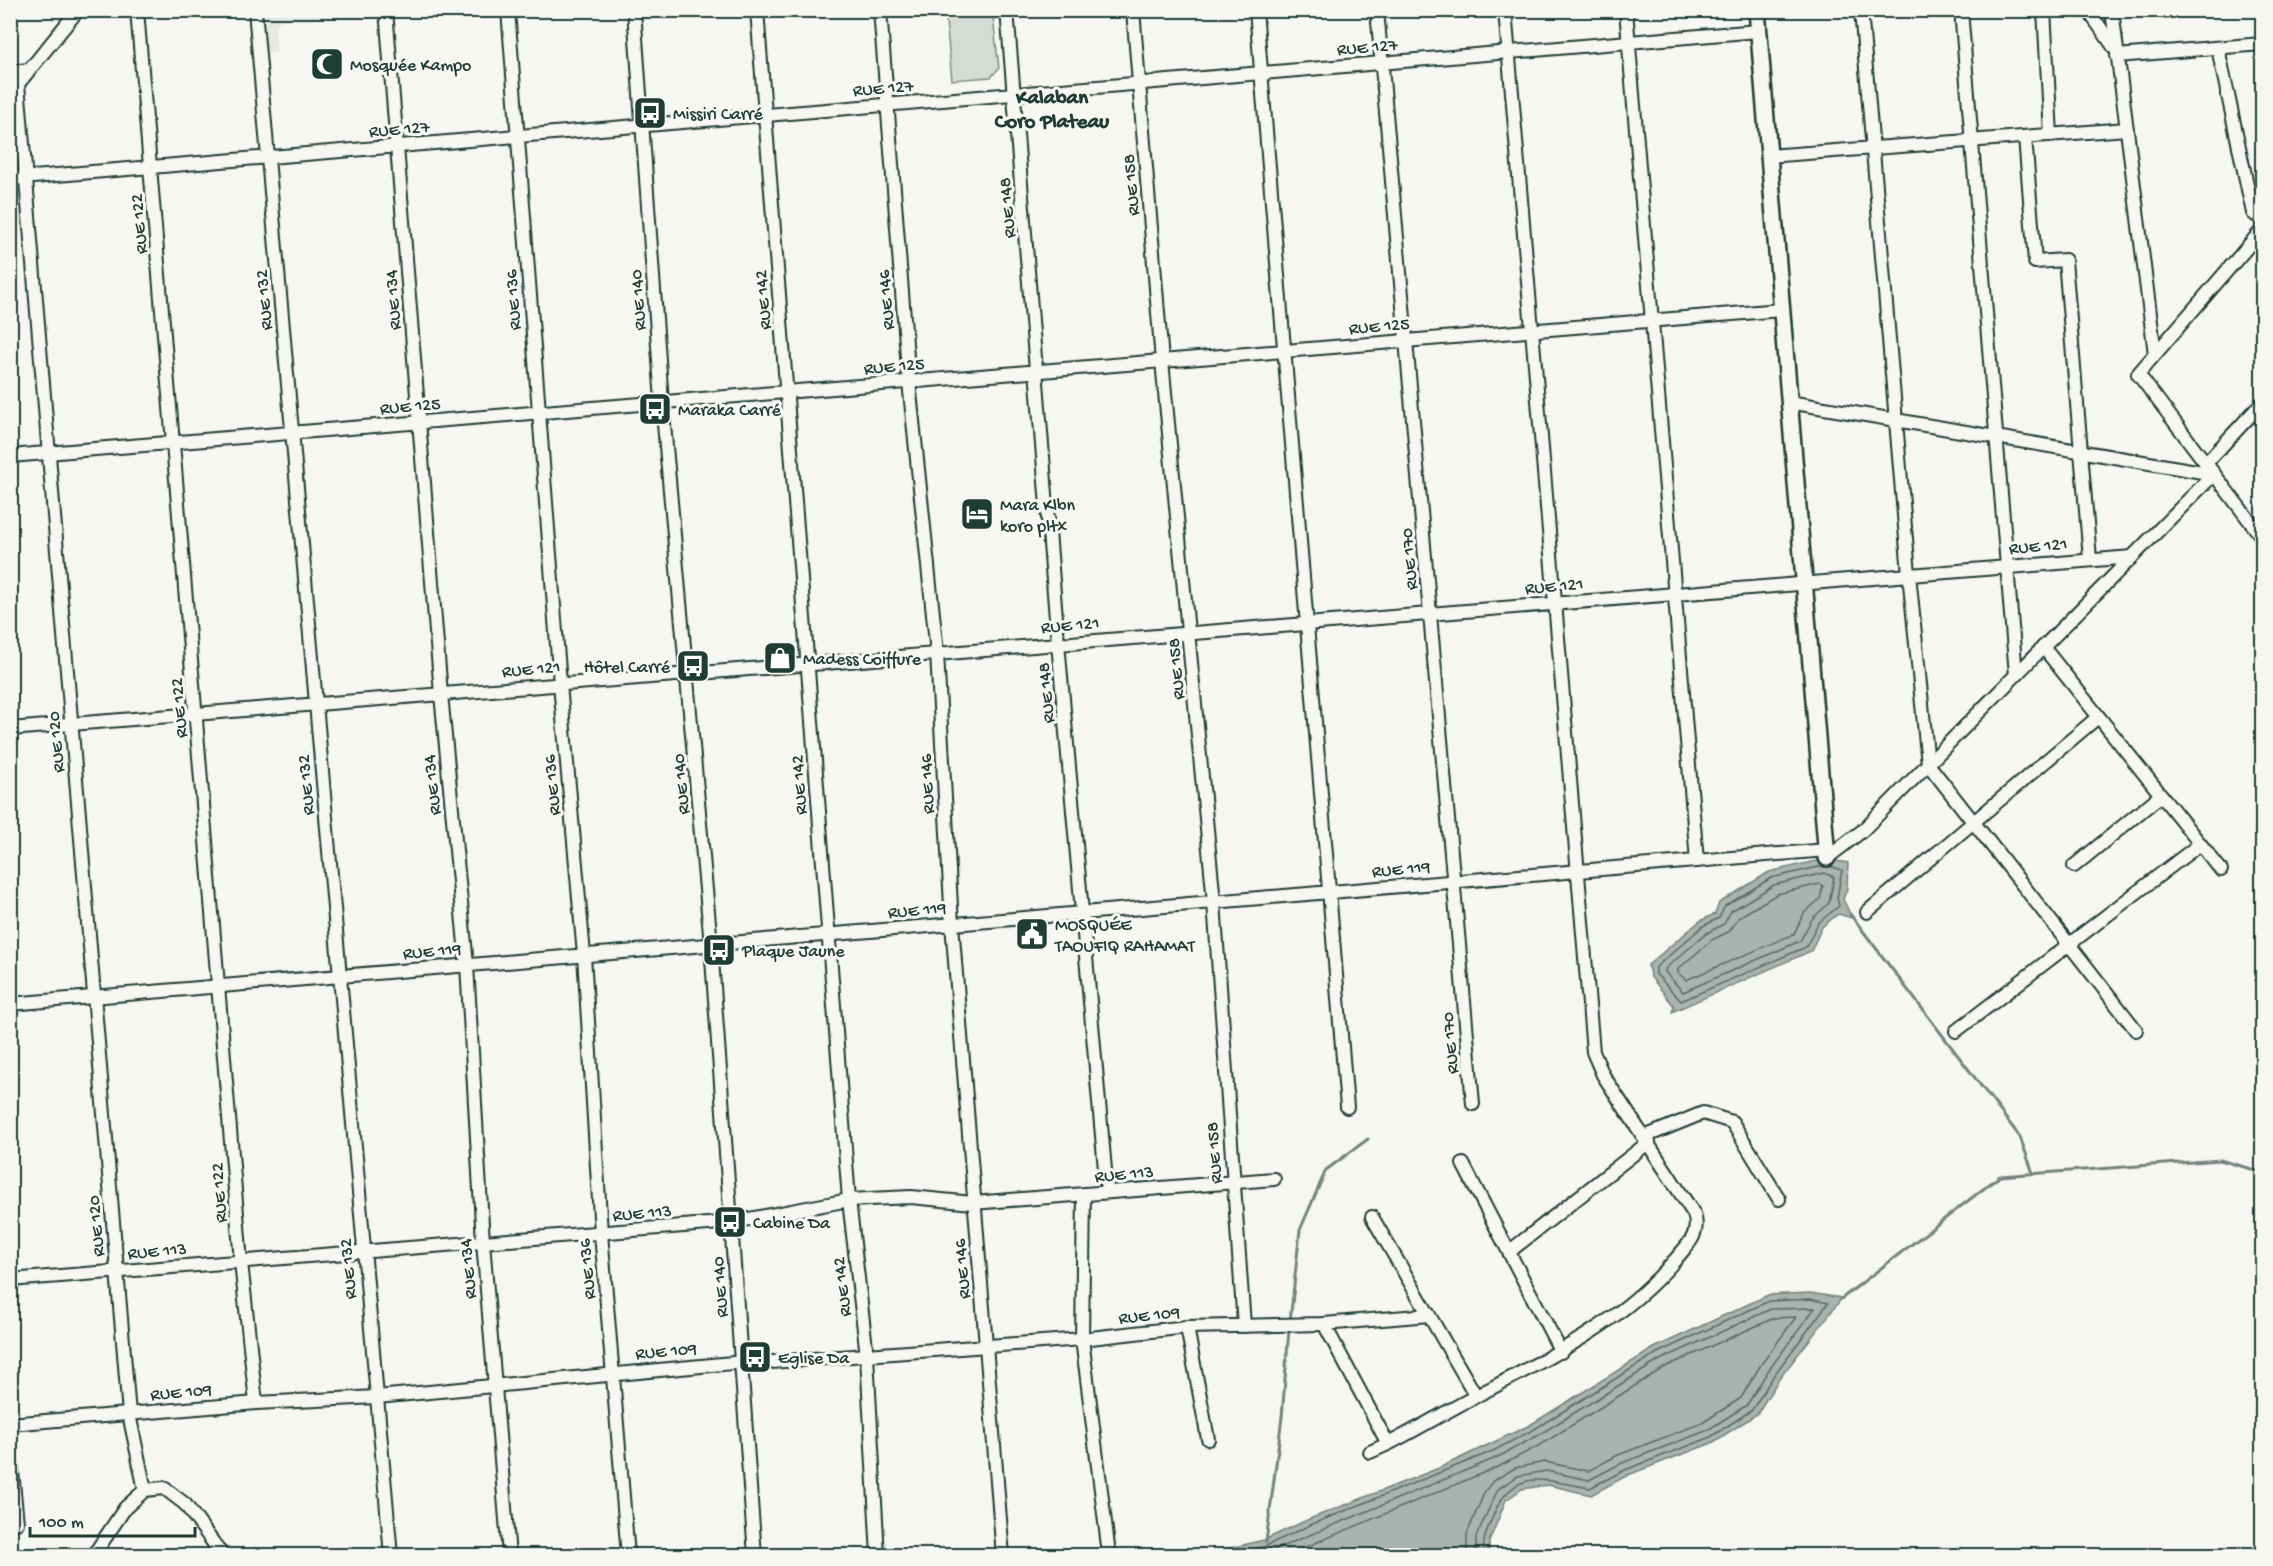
<svg xmlns="http://www.w3.org/2000/svg" width="2273" height="1566" viewBox="0 0 2273 1566" font-family="'Gochi Hand',sans-serif">
<style>
.built{fill:#e6e8e4}
.green{fill:#d6dbd6;stroke:#7a8c85;stroke-width:1.5}
.water{fill:#aab3ae;stroke:#72847d;stroke-width:1.5}
.lines{fill:none;stroke-linecap:round;stroke-linejoin:round}
.shore{stroke:#576c65;stroke-width:1.5}
.stream{stroke:#72847d;stroke-width:3}
.minor-casing{stroke:#1f3d34;stroke-width:16}
.tertiary-casing{stroke:#1f3d34;stroke-width:20}
.minor{stroke:#f6f6f2;stroke-width:12}
.tertiary{stroke:#f6f6f2;stroke-width:15}
.labels{text-anchor:middle;stroke-width:6;stroke-linejoin:round;paint-order:stroke}
.street-label{font-size:18px;fill:#1f3d34;stroke:#f6f6f2}
.poi-label{font-size:18px;fill:#1f3d34;stroke:#f6f6f2;text-anchor:start}
.quarter-label{font-size:21px;font-weight:bold;fill:#1f3d34;stroke:#f6f6f2}
</style>
<rect width="100%" height="100%" fill="#f6f6f2"/>
<filter id="ink" filterUnits="userSpaceOnUse"><feTurbulence type="fractalNoise" baseFrequency=".0167" numOctaves="2"/><feDisplacementMap in="SourceGraphic" scale="12" xChannelSelector="R" yChannelSelector="G"/><feConvolveMatrix kernelMatrix="1 2 1 2 8 2 1 2 1" color-interpolation-filters="sRGB"/></filter>
<g filter="url(#ink)">
<path class="built" d="M 375,11 L 375,13 L 283,20 L 275,26 L 277,52 L 266,53 L 263,11 Z"/>
<path class="green" d="M 945,11 L 983,11 L 981,16 L 993,18 L 999,68 L 991,77 L 952,80 Z"/>
<g class="water">
<path d="M 1824,859 L 1848,863 L 1847,889 L 1843,899 L 1852,918 L 1838,914 L 1822,927 L 1811,951 L 1672,1012 L 1674,1006 L 1650,976 L 1648,965 L 1700,921 L 1715,914 L 1719,903 L 1769,872 Z"/>
<path d="M 1810,1293 L 1842,1298 L 1779,1379 L 1757,1414 L 1712,1443 L 1628,1475 L 1591,1495 L 1548,1485 L 1522,1489 L 1506,1500 L 1489,1542 L 1489,1555 L 1200,1555 L 1264,1540 L 1307,1520 L 1439,1468 L 1530,1425 L 1654,1348 L 1768,1295 Z"/>
</g>
<g class="lines">
<g class="shore">
<path d="M 1823,866 L 1771,878 L 1725,906 L 1719,918 L 1703,926 L 1656,967 L 1656,974 L 1681,1001 L 1806,947 L 1818,923 L 1839,906 L 1837,898 L 1842,870 L 1829,866"/>
<path d="M 1824,873 L 1834,877 L 1829,903 L 1812,919 L 1800,941 L 1683,992 L 1665,972 L 1666,968 L 1707,933 L 1724,924 L 1731,911 L 1774,885 Z"/>
<path d="M 1820,884 L 1823,886 L 1820,899 L 1804,913 L 1794,934 L 1686,980 L 1678,973 L 1678,969 L 1712,940 L 1730,931 L 1739,917 L 1777,894 Z"/>
<path d="M 1226,1556 L 1266,1546 L 1310,1525 L 1493,1451 L 1533,1430 L 1657,1353 L 1769,1301 L 1810,1299 L 1828,1303 L 1774,1375 L 1752,1410 L 1709,1438 L 1625,1470 L 1590,1488 C 1548,1482 1514,1464 1493,1516 C 1487,1530 1482,1540 1484,1556"/>
<path d="M 1259,1556 L 1496,1458 L 1537,1436 L 1660,1360 L 1771,1309 L 1815,1308 L 1768,1371 L 1747,1405 L 1706,1431 L 1622,1463 L 1589,1480 L 1546,1471 L 1518,1476 L 1498,1489 L 1476,1537 L 1476,1556"/>
<path d="M 1284,1556 L 1500,1466 L 1542,1444 L 1665,1367 L 1774,1318 L 1796,1317 L 1760,1366 L 1741,1398 L 1702,1423 L 1618,1455 L 1588,1471 L 1545,1462 L 1515,1468 L 1493,1481 L 1485,1491 L 1467,1534 L 1467,1556"/>
</g>
<g class="stream">
<path d="M 1850,914 L 2020,1137 L 2033,1173"/>
<path d="M 1841,1299 L 2000,1176 L 2220,1160 L 2262,1172"/>
<path d="M 1290,1322 L 1300,1230 L 1326,1170 L 1368,1139"/>
<path d="M 1266,1542 L 1282,1417 L 1289,1329"/>
</g>
<defs>
<g id="minor">
<path d="M 78,10 L 18,84 L 129,1414 L 145,1490"/>
<path d="M 137,10 L 241,1262 L 256,1403"/>
<path d="M 255,10 L 391,1556"/>
<path d="M 386,10 L 441,694 L 467,965 L 483,1242 L 509,1556"/>
<path d="M 508,10 L 560,684 L 584,955 L 601,1233 L 628,1556"/>
<path d="M 634,10 L 662,402 L 711,945 L 755,1556"/>
<path d="M 757,10 L 849,1200 L 867,1356 L 878,1556"/>
<path d="M 880,10 L 909,382 L 937,653 L 952,924 L 1003,1556"/>
<path d="M 1007,10 L 1058,643 L 1107,1192"/>
<path d="M 1133,10 L 1162,361 L 1214,902 L 1244,1326"/>
<path d="M 1256,10 L 1347,1107"/>
<path d="M 1377,10 L 1473,1104"/>
<path d="M 1626,10 L 1697,861"/>
<path d="M 1861,10 L 1909,574 L 1928,764 L 2136,1030"/>
<path d="M 1961,10 L 2016,675"/>
<path d="M 2044,10 L 2051,135"/>
<path d="M 2088,10 L 2116,50"/>
<path d="M 2112,10 L 2155,354"/>
<path d="M 2218,48 L 2253,213 L 2262,220"/>
<path d="M 2117,56 L 2262,44"/>
<path d="M 10,72 L 29,70"/>
<path d="M 2025,137 L 2035,262 L 2065,260 L 2090,559"/>
<path d="M 1769,156 L 2127,129"/>
<path d="M 10,179 L 1758,31"/>
<path d="M 2262,230 L 2138,374 L 2262,537"/>
<path d="M 1789,402 L 2214,474"/>
<path d="M 10,456 L 1781,310"/>
<path d="M 2206,463 L 2262,403"/>
<path d="M 2043,647 L 2221,870"/>
<path d="M 10,729 L 2132,557"/>
<path d="M 1827,858 L 1862,831 L 2214,474"/>
<path d="M 2074,866 L 2161,795"/>
<path d="M 1867,912 L 2098,717"/>
<path d="M 10,1004 L 1826,850"/>
<path d="M 1956,1031 L 2200,844"/>
<path d="M 1644,1137 L 1703,1113 L 1732,1122 L 1779,1199"/>
<path d="M 1463,1164 L 1561,1352"/>
<path d="M 1084,1194 L 1082,1339 L 1109,1554"/>
<path d="M 1372,1217 L 1476,1396"/>
<path d="M 1510,1251 L 1649,1142"/>
<path d="M 10,1280 L 733,1222 L 849,1200 L 911,1197 L 973,1203 L 1274,1179"/>
<path d="M 1324,1324 L 1388,1444 C 1419,1428 1449,1410 1480,1394 C 1551,1357 1622,1322 1675,1260 C 1687,1245 1701,1235 1694,1214 L 1603,1075 L 1593,1052 L 1505,10"/>
<path d="M 1187,1327 L 1208,1439"/>
<path d="M 10,1424 L 256,1403 L 377,1397 L 743,1362 L 746,1364 L 1082,1339 L 1187,1327 L 1324,1324 L 1429,1315"/>
<path d="M 10,1450 L 17,1523"/>
<path d="M 1370,1452 L 1388,1444"/>
<path d="M 93,1556 L 125,1508 L 145,1490 L 164,1488 L 185,1504 L 223,1556"/>
</g>
<path id="tertiary" d="M 1757,10 L 1827,858"/>
</defs>
<use href="#minor" class="minor-casing"/>
<use href="#tertiary" class="tertiary-casing"/>
<use href="#minor" class="minor"/>
<use href="#tertiary" class="tertiary"/>
</g>
</g>
<defs>
<symbol id="mosque-square" viewBox="-11 -11 22 22"><rect x="-9" y="-9" width="18" height="18" rx="4" fill="#1f3d34" stroke="#f6f6f2"/><path d="M3.5-4.9A6 6 0 1 0 3.5 4.9A5 5 0 1 1 3.5-4.9Z" fill="#fff"/></symbol>
<symbol id="bus-square" viewBox="-11 -11 22 22"><rect x="-9" y="-9" width="18" height="18" rx="4" fill="#1f3d34" stroke="#f6f6f2"/><path d="M-5-6H5V4H4V6H2V4H-2V6H-4V4H-5ZM-3.5-4V0h7V-4ZM-3.5 1.2v1.5H-2V1.2ZM2 1.2v1.5H3.5V1.2Z" fill="#fff"/></symbol>
<symbol id="hotel-square" viewBox="-11 -11 22 22"><rect x="-9" y="-9" width="18" height="18" rx="4" fill="#1f3d34" stroke="#f6f6f2"/><path d="M-6-4.5h1.5V1H6V5H4.5V3h-9V5H-6ZM-4 0a1.8 1.8 0 1 1 3.6 0ZM.5 0V-2.5h3Q6-2.5 6 0Z" fill="#fff"/></symbol>
<symbol id="shop-square" viewBox="-11 -11 22 22"><rect x="-9" y="-9" width="18" height="18" rx="4" fill="#1f3d34" stroke="#f6f6f2"/><path d="M-5-2.5h2.3a2.7 3.5 0 0 1 5.4 0H5L5.5 6h-11ZM-1.5-2.5h3a1.5 2.3 0 0 0-3 0Z" fill="#fff"/></symbol>
<symbol id="civic-square" viewBox="-11 -11 22 22"><rect x="-9" y="-9" width="18" height="18" rx="4" fill="#1f3d34" stroke="#f6f6f2"/><path d="M-.6-6.5H3V-4.5H.6V-3L4-1V1h2V6H-6V1h2V-1L-.6-3ZM-1.2 2.5V6h2.4V2.5Z" fill="#fff"/></symbol>
</defs>
<g fill-rule="evenodd">
<use href="#mosque-square" x="308" y="45" width="38" height="38"/>
<use href="#bus-square" x="631" y="94" width="38" height="38"/>
<use href="#bus-square" x="636" y="390" width="38" height="38"/>
<use href="#hotel-square" x="958" y="495" width="38" height="38"/>
<use href="#shop-square" x="761" y="639" width="38" height="38"/>
<use href="#bus-square" x="674" y="647" width="38" height="38"/>
<use href="#civic-square" x="1013" y="915" width="38" height="38"/>
<use href="#bus-square" x="700" y="931" width="38" height="38"/>
<use href="#bus-square" x="711" y="1203" width="38" height="38"/>
<use href="#bus-square" x="736" y="1338" width="38" height="38"/>
</g>
<g class="labels">
<g class="street-label">
<text transform="translate(1367 46) rotate(-5)" y="6">RUE 127</text>
<text transform="translate(883 87) rotate(-5)" y="6">RUE 127</text>
<text transform="translate(399 128) rotate(-5)" y="6">RUE 127</text>
<text transform="translate(1130 185) rotate(-95)" y="6">RUE 158</text>
<text transform="translate(1006 208) rotate(-95)" y="6">RUE 148</text>
<text transform="translate(138 224) rotate(-95)" y="6">RUE 122</text>
<text transform="translate(263 300) rotate(-95)" y="6">RUE 132</text>
<text transform="translate(392 300) rotate(-94)" y="6">RUE 134</text>
<text transform="translate(512 300) rotate(-94)" y="6">RUE 136</text>
<text transform="translate(637 300) rotate(-94)" y="6">RUE 140</text>
<text transform="translate(762 300) rotate(-95)" y="6">RUE 142</text>
<text transform="translate(885 300) rotate(-95)" y="6">RUE 146</text>
<text transform="translate(1379 325) rotate(-5)" y="6">RUE 125</text>
<text transform="translate(894 365) rotate(-5)" y="6">RUE 125</text>
<text transform="translate(410 405) rotate(-5)" y="6">RUE 125</text>
<text transform="translate(2038 545) rotate(-5)" y="6">RUE 121</text>
<text transform="translate(1408 559) rotate(-95)" y="6">RUE 170</text>
<text transform="translate(1554 585) rotate(-5)" y="6">RUE 121</text>
<text transform="translate(1070 624) rotate(-5)" y="6">RUE 121</text>
<text transform="translate(531 668) rotate(-5)" y="6">RUE 121</text>
<text transform="translate(1175 669) rotate(-95)" y="6">RUE 158</text>
<text transform="translate(1045 693) rotate(-95)" y="6">RUE 148</text>
<text transform="translate(178 708) rotate(-95)" y="6">RUE 122</text>
<text transform="translate(55 742) rotate(-95)" y="6">RUE 120</text>
<text transform="translate(680 784) rotate(-95)" y="6">RUE 140</text>
<text transform="translate(926 784) rotate(-93)" y="6">RUE 146</text>
<text transform="translate(305 785) rotate(-95)" y="6">RUE 132</text>
<text transform="translate(431 785) rotate(-96)" y="6">RUE 134</text>
<text transform="translate(551 785) rotate(-95)" y="6">RUE 136</text>
<text transform="translate(798 785) rotate(-94)" y="6">RUE 142</text>
<text transform="translate(1401 868) rotate(-5)" y="6">RUE 119</text>
<text transform="translate(917 909) rotate(-5)" y="6">RUE 119</text>
<text transform="translate(432 950) rotate(-5)" y="6">RUE 119</text>
<text transform="translate(1449 1043) rotate(-95)" y="6">RUE 170</text>
<text transform="translate(1213 1153) rotate(-94)" y="6">RUE 158</text>
<text transform="translate(1124 1173) rotate(-5)" y="6">RUE 113</text>
<text transform="translate(218 1193) rotate(-94)" y="6">RUE 122</text>
<text transform="translate(642 1212) rotate(-5)" y="6">RUE 113</text>
<text transform="translate(95 1226) rotate(-95)" y="6">RUE 120</text>
<text transform="translate(157 1250) rotate(-5)" y="6">RUE 113</text>
<text transform="translate(347 1269) rotate(-95)" y="6">RUE 132</text>
<text transform="translate(467 1269) rotate(-95)" y="6">RUE 134</text>
<text transform="translate(586 1269) rotate(-95)" y="6">RUE 136</text>
<text transform="translate(961 1269) rotate(-95)" y="6">RUE 146</text>
<text transform="translate(719 1287) rotate(-94)" y="6">RUE 140</text>
<text transform="translate(841 1287) rotate(-97)" y="6">RUE 142</text>
<text transform="translate(1149 1314) rotate(-6)" y="6">RUE 109</text>
<text transform="translate(666 1350) rotate(-5)" y="6">RUE 109</text>
<text transform="translate(181 1391) rotate(-5)" y="6">RUE 109</text>
</g>
<g class="poi-label">
<text x="350" y="70">Mosquée Kampo</text>
<text x="673" y="119">Missiri Carré</text>
<text x="678" y="415">Maraka Carré</text>
<text x="1000" y="510">Mara Klbn<tspan x="1000" dy="21">koro pltx</tspan></text>
<text x="803" y="664">Madess Coiffure</text>
<text x="670" y="672" text-anchor="end">Hôtel Carré</text>
<text x="1055" y="930">MOSQUÉE<tspan x="1055" dy="21">TAOUFIQ RAHAMAT</tspan></text>
<text x="742" y="956">Plaque Jaune</text>
<text x="753" y="1228">Cabine Da</text>
<text x="778" y="1363">Eglise Da</text>
</g>
<g class="quarter-label">
<text x="1052" y="103">Kalaban<tspan x="1052" dy="24">Coro Plateau</tspan></text>
</g>
</g>
<rect width="2273" height="1566" fill="none" stroke="#f6f6f2" stroke-width="36"/>
<rect x="18" y="18" width="2237" height="1530" fill="none" stroke="#1f3d34" stroke-width="2" filter="url(#ink)"/>
<path d="M30 1527v9h165v-9" fill="none" stroke="#1f3d34" stroke-width="3"/>
<text x="39" y="1527" font-size="18" fill="#1f3d34" stroke="#f6f6f2" stroke-width="4.5" paint-order="stroke">100 m</text>
</svg>
